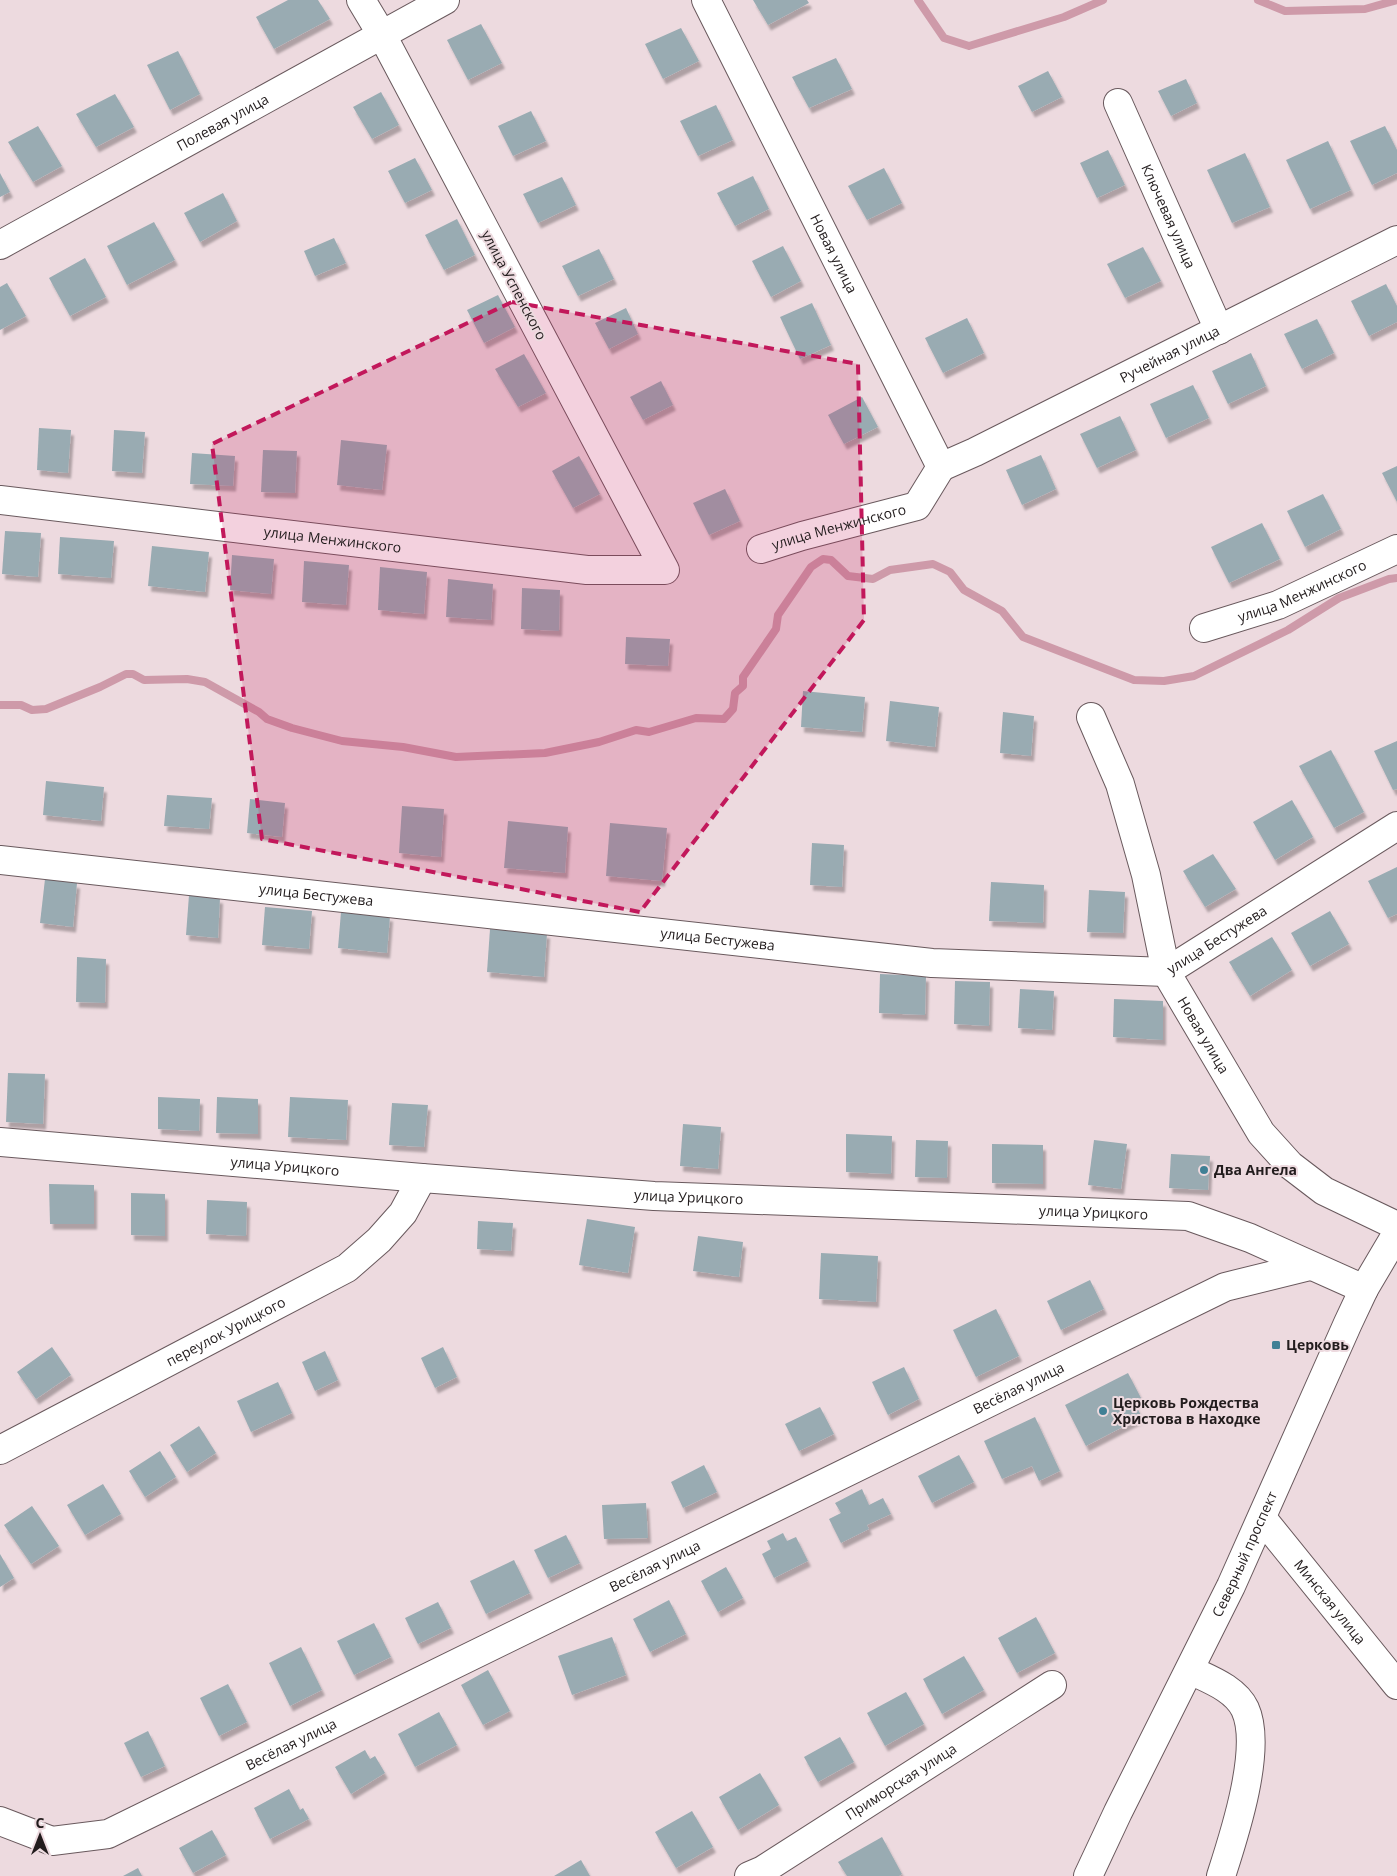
<svg xmlns="http://www.w3.org/2000/svg" width="1397" height="1876" viewBox="0 0 1397 1876" font-family="'Open Sans',sans-serif">
<style>
.lines{fill:none;stroke-linecap:round;stroke-linejoin:round}
.stream{stroke:#ce9aa9;stroke-width:8}
.building{fill:#99abb2;filter:url(#shadow)}
.minor-casing{stroke:#69595d;stroke-width:30}
.major-casing{stroke:#69595d;stroke-width:30}
.minor{stroke:#fff;stroke-width:28}
.major{stroke:#fff;stroke-width:28}
.marked{fill:#c2185b;fill-opacity:0.2;stroke:#c2185b;stroke-width:4;stroke-dasharray:10 6;stroke-linejoin:round}
.poi-dot{fill:#418095;stroke:#eddadf;stroke-width:2}
.labels{text-anchor:middle;stroke-width:4;stroke-linejoin:round;paint-order:stroke}
.street-label{font-size:14px;fill:#221c1d;stroke:#eddadf}
.poi-label{font-size:14px;font-weight:bold;fill:#221c1d;stroke:#eddadf;text-anchor:start}
</style>
<defs>
<filter id="shadow"><feDropShadow dx="3" dy="5.5" stdDeviation="1" flood-color="#0004"/></filter>
</defs>
<rect width="100%" height="100%" fill="#eddadf"/>
<g class="lines">
<g class="stream">
<path d="M 918,0 L 944,38 L 969,46 L 1064,17 L 1103,0"/>
<path d="M 1258,0 L 1285,11 L 1365,9 L 1397,0"/>
<path d="M 0,705 L 21,705 L 32,710 L 46,709 L 100,687 L 126,674 L 133,674 L 144,680 L 187,679 L 205,682 L 259,712 L 267,719 L 292,728 L 342,741 L 403,747 L 456,757 L 545,753 L 599,742 L 636,730 L 649,732 L 696,718 L 724,719 L 733,709 L 735,693 L 743,686 L 743,677 L 776,629 L 778,615 L 811,567 L 823,559 L 831,560 L 848,576 L 873,579 L 890,570 L 933,564 L 950,572 L 964,590 L 1002,611 L 1023,637 L 1134,680 L 1164,681 L 1194,676 L 1288,630 L 1339,598 L 1389,579 L 1397,578"/>
</g>
</g>
<g class="building">
<path d="M 288,0 L 318,0 L 330,19 L 274,49 L 256,17 Z"/>
<path d="M 753,0 L 807,0 L 809,3 L 768,25 Z"/>
<path d="M 481,24 L 502,63 L 468,80 L 447,40 Z"/>
<path d="M 681,28 L 699,61 L 663,79 L 645,44 Z"/>
<path d="M 178,51 L 200,94 L 170,110 L 147,65 Z"/>
<path d="M 836,58 L 852,89 L 809,108 L 792,77 Z"/>
<path d="M 1048,71 L 1062,97 L 1032,112 L 1018,86 Z"/>
<path d="M 1186,79 L 1197,103 L 1171,116 L 1158,91 Z"/>
<path d="M 381,92 L 399,125 L 372,139 L 353,107 Z"/>
<path d="M 115,94 L 134,127 L 96,147 L 76,114 Z"/>
<path d="M 716,105 L 733,140 L 698,156 L 680,121 Z"/>
<path d="M 531,111 L 546,141 L 513,156 L 498,126 Z"/>
<path d="M 38,126 L 62,166 L 33,182 L 8,142 Z"/>
<path d="M 1385,126 L 1397,150 L 1397,173 L 1372,185 L 1350,141 Z"/>
<path d="M 1328,141 L 1351,190 L 1310,209 L 1286,160 Z"/>
<path d="M 1108,150 L 1125,185 L 1097,198 L 1080,163 Z"/>
<path d="M 1245,153 L 1270,207 L 1232,223 L 1207,170 Z"/>
<path d="M 415,158 L 432,190 L 405,203 L 388,171 Z"/>
<path d="M 884,168 L 902,203 L 867,220 L 848,186 Z"/>
<path d="M 0,173 L 10,192 L 0,197 Z"/>
<path d="M 753,176 L 769,209 L 735,226 L 717,193 Z"/>
<path d="M 562,177 L 576,205 L 538,223 L 523,194 Z"/>
<path d="M 223,193 L 237,221 L 200,242 L 184,213 Z"/>
<path d="M 457,219 L 475,255 L 444,270 L 425,235 Z"/>
<path d="M 154,222 L 175,260 L 127,285 L 107,246 Z"/>
<path d="M 334,238 L 346,263 L 315,276 L 304,251 Z"/>
<path d="M 783,246 L 801,281 L 771,297 L 752,261 Z"/>
<path d="M 1143,247 L 1161,281 L 1125,298 L 1107,264 Z"/>
<path d="M 599,249 L 614,279 L 578,296 L 562,266 Z"/>
<path d="M 85,258 L 106,297 L 70,316 L 49,278 Z"/>
<path d="M 7,283 L 26,316 L 0,330 L 0,287 Z"/>
<path d="M 1386,284 L 1397,306 L 1397,322 L 1369,336 L 1351,301 Z"/>
<path d="M 498,295 L 515,327 L 484,343 L 467,310 Z"/>
<path d="M 812,303 L 831,345 L 800,359 L 780,317 Z"/>
<path d="M 626,308 L 638,334 L 609,349 L 595,323 Z"/>
<path d="M 967,318 L 984,353 L 943,373 L 925,338 Z"/>
<path d="M 1317,319 L 1334,353 L 1302,369 L 1284,334 Z"/>
<path d="M 1251,353 L 1266,386 L 1228,404 L 1212,371 Z"/>
<path d="M 524,354 L 546,393 L 518,407 L 495,369 Z"/>
<path d="M 661,381 L 673,405 L 643,420 L 630,397 Z"/>
<path d="M 1193,385 L 1209,418 L 1166,438 L 1150,404 Z"/>
<path d="M 862,397 L 878,427 L 844,444 L 828,415 Z"/>
<path d="M 1120,416 L 1136,450 L 1097,468 L 1080,434 Z"/>
<path d="M 39,428 L 71,430 L 68,473 L 37,470 Z"/>
<path d="M 114,430 L 145,432 L 142,473 L 112,471 Z"/>
<path d="M 341,440 L 387,445 L 382,490 L 337,485 Z"/>
<path d="M 263,450 L 297,451 L 295,493 L 261,492 Z"/>
<path d="M 192,453 L 235,456 L 233,486 L 190,484 Z"/>
<path d="M 1041,455 L 1056,489 L 1022,505 L 1006,470 Z"/>
<path d="M 579,456 L 600,494 L 573,508 L 552,471 Z"/>
<path d="M 1397,466 L 1397,502 L 1382,473 Z"/>
<path d="M 725,489 L 740,521 L 709,535 L 693,503 Z"/>
<path d="M 1323,494 L 1341,529 L 1305,547 L 1287,511 Z"/>
<path d="M 1262,523 L 1280,559 L 1229,583 L 1211,547 Z"/>
<path d="M 5,531 L 41,533 L 38,577 L 2,574 Z"/>
<path d="M 60,537 L 114,541 L 111,578 L 58,574 Z"/>
<path d="M 152,546 L 209,552 L 205,592 L 148,586 Z"/>
<path d="M 232,555 L 274,559 L 271,594 L 230,590 Z"/>
<path d="M 304,561 L 349,565 L 346,605 L 302,602 Z"/>
<path d="M 380,567 L 427,572 L 424,614 L 378,610 Z"/>
<path d="M 448,579 L 493,584 L 491,620 L 446,617 Z"/>
<path d="M 522,588 L 560,590 L 559,631 L 521,629 Z"/>
<path d="M 626,637 L 670,639 L 668,666 L 625,664 Z"/>
<path d="M 803,691 L 865,697 L 862,732 L 801,727 Z"/>
<path d="M 890,701 L 939,707 L 935,747 L 886,741 Z"/>
<path d="M 1003,712 L 1034,716 L 1031,756 L 1000,753 Z"/>
<path d="M 1397,741 L 1397,789 L 1393,790 L 1374,751 Z"/>
<path d="M 1331,750 L 1364,812 L 1334,828 L 1299,766 Z"/>
<path d="M 46,781 L 104,787 L 101,821 L 43,815 Z"/>
<path d="M 167,795 L 212,798 L 209,829 L 164,826 Z"/>
<path d="M 250,799 L 285,803 L 282,837 L 247,833 Z"/>
<path d="M 1292,800 L 1313,837 L 1275,860 L 1253,822 Z"/>
<path d="M 402,806 L 444,809 L 441,857 L 399,853 Z"/>
<path d="M 508,821 L 568,827 L 565,873 L 504,868 Z"/>
<path d="M 610,823 L 667,828 L 662,881 L 606,876 Z"/>
<path d="M 812,843 L 844,845 L 842,887 L 810,885 Z"/>
<path d="M 1213,854 L 1236,889 L 1205,907 L 1183,871 Z"/>
<path d="M 1397,867 L 1397,914 L 1388,918 L 1368,881 Z"/>
<path d="M 45,879 L 77,883 L 73,927 L 40,923 Z"/>
<path d="M 991,882 L 1044,885 L 1043,923 L 989,921 Z"/>
<path d="M 1089,890 L 1125,892 L 1123,933 L 1087,932 Z"/>
<path d="M 189,895 L 220,898 L 218,938 L 186,935 Z"/>
<path d="M 265,907 L 312,911 L 309,949 L 262,945 Z"/>
<path d="M 1330,911 L 1349,944 L 1310,966 L 1291,933 Z"/>
<path d="M 341,912 L 390,916 L 387,953 L 338,948 Z"/>
<path d="M 490,929 L 547,933 L 544,977 L 487,972 Z"/>
<path d="M 1272,937 L 1292,970 L 1250,996 L 1229,962 Z"/>
<path d="M 77,957 L 106,959 L 105,1003 L 76,1002 Z"/>
<path d="M 880,974 L 926,976 L 925,1015 L 879,1013 Z"/>
<path d="M 955,981 L 990,982 L 989,1026 L 954,1024 Z"/>
<path d="M 1020,989 L 1054,991 L 1052,1030 L 1018,1028 Z"/>
<path d="M 1114,999 L 1163,1001 L 1163,1040 L 1113,1037 Z"/>
<path d="M 8,1073 L 45,1074 L 43,1124 L 6,1122 Z"/>
<path d="M 158,1097 L 200,1099 L 199,1131 L 158,1129 Z"/>
<path d="M 217,1097 L 258,1099 L 258,1134 L 216,1133 Z"/>
<path d="M 290,1097 L 348,1100 L 346,1140 L 288,1137 Z"/>
<path d="M 392,1103 L 428,1105 L 424,1147 L 389,1145 Z"/>
<path d="M 683,1124 L 721,1127 L 718,1169 L 680,1166 Z"/>
<path d="M 846,1134 L 892,1136 L 891,1174 L 846,1172 Z"/>
<path d="M 916,1140 L 948,1141 L 947,1178 L 915,1177 Z"/>
<path d="M 1094,1140 L 1127,1144 L 1121,1189 L 1088,1185 Z"/>
<path d="M 992,1144 L 1043,1145 L 1043,1184 L 992,1183 Z"/>
<path d="M 1171,1154 L 1210,1156 L 1208,1190 L 1169,1188 Z"/>
<path d="M 49,1184 L 94,1185 L 94,1224 L 50,1224 Z"/>
<path d="M 131,1193 L 165,1194 L 165,1236 L 131,1235 Z"/>
<path d="M 207,1200 L 247,1202 L 246,1236 L 206,1234 Z"/>
<path d="M 587,1219 L 635,1227 L 628,1273 L 579,1265 Z"/>
<path d="M 478,1221 L 513,1223 L 511,1251 L 477,1249 Z"/>
<path d="M 698,1236 L 743,1242 L 739,1277 L 693,1271 Z"/>
<path d="M 821,1253 L 878,1256 L 876,1302 L 819,1299 Z"/>
<path d="M 1090,1280 L 1104,1309 L 1061,1330 L 1047,1301 Z"/>
<path d="M 996,1309 L 1019,1356 L 976,1377 L 953,1330 Z"/>
<path d="M 52,1347 L 71,1375 L 36,1399 L 17,1372 Z"/>
<path d="M 443,1347 L 457,1377 L 435,1388 L 421,1358 Z"/>
<path d="M 325,1351 L 338,1380 L 315,1391 L 302,1362 Z"/>
<path d="M 904,1367 L 919,1399 L 888,1415 L 872,1382 Z"/>
<path d="M 1128,1373 L 1141,1398 L 1133,1401 L 1142,1417 L 1086,1446 L 1065,1405 Z"/>
<path d="M 278,1382 L 292,1413 L 251,1432 L 237,1401 Z"/>
<path d="M 820,1407 L 834,1434 L 799,1451 L 785,1424 Z"/>
<path d="M 1035,1417 L 1060,1471 L 1039,1481 L 1032,1466 L 1002,1479 L 984,1441 Z"/>
<path d="M 199,1426 L 216,1453 L 187,1472 L 170,1445 Z"/>
<path d="M 160,1451 L 176,1477 L 145,1497 L 129,1471 Z"/>
<path d="M 959,1455 L 974,1482 L 932,1503 L 918,1476 Z"/>
<path d="M 704,1465 L 717,1492 L 683,1508 L 671,1482 Z"/>
<path d="M 103,1484 L 121,1514 L 85,1535 L 67,1505 Z"/>
<path d="M 862,1489 L 869,1505 L 883,1498 L 891,1514 L 867,1525 L 869,1529 L 841,1543 L 829,1519 L 841,1513 L 835,1503 Z"/>
<path d="M 646,1503 L 648,1538 L 604,1539 L 602,1505 Z"/>
<path d="M 32,1506 L 59,1546 L 31,1564 L 4,1525 Z"/>
<path d="M 783,1533 L 787,1541 L 796,1537 L 808,1561 L 774,1578 L 762,1554 L 771,1549 L 767,1541 Z"/>
<path d="M 566,1535 L 580,1563 L 548,1578 L 534,1550 Z"/>
<path d="M 0,1554 L 14,1578 L 0,1587 Z"/>
<path d="M 514,1560 L 530,1593 L 486,1614 L 470,1581 Z"/>
<path d="M 726,1567 L 743,1598 L 718,1612 L 701,1581 Z"/>
<path d="M 669,1600 L 686,1634 L 650,1652 L 633,1619 Z"/>
<path d="M 438,1602 L 451,1628 L 418,1644 L 405,1618 Z"/>
<path d="M 1036,1617 L 1055,1653 L 1017,1673 L 998,1638 Z"/>
<path d="M 374,1623 L 391,1657 L 354,1675 L 337,1641 Z"/>
<path d="M 612,1637 L 626,1675 L 572,1695 L 558,1656 Z"/>
<path d="M 301,1647 L 322,1690 L 290,1706 L 269,1663 Z"/>
<path d="M 964,1656 L 984,1690 L 942,1714 L 923,1679 Z"/>
<path d="M 488,1670 L 510,1711 L 483,1725 L 461,1685 Z"/>
<path d="M 228,1684 L 247,1722 L 219,1736 L 200,1698 Z"/>
<path d="M 906,1692 L 924,1724 L 885,1746 L 867,1713 Z"/>
<path d="M 439,1712 L 457,1745 L 415,1767 L 398,1734 Z"/>
<path d="M 148,1731 L 165,1766 L 141,1777 L 124,1743 Z"/>
<path d="M 840,1737 L 854,1762 L 818,1782 L 804,1757 Z"/>
<path d="M 365,1750 L 370,1759 L 375,1756 L 385,1773 L 351,1794 L 335,1767 Z"/>
<path d="M 760,1773 L 779,1805 L 738,1830 L 719,1797 Z"/>
<path d="M 289,1789 L 300,1810 L 303,1808 L 309,1819 L 270,1839 L 254,1808 Z"/>
<path d="M 692,1811 L 713,1847 L 676,1868 L 655,1832 Z"/>
<path d="M 212,1830 L 226,1855 L 193,1873 L 179,1848 Z"/>
<path d="M 882,1837 L 902,1874 L 899,1876 L 847,1876 L 838,1862 Z"/>
<path d="M 581,1860 L 590,1876 L 554,1876 Z"/>
<path d="M 138,1868 L 142,1876 L 123,1876 Z"/>
</g>
<g class="lines">
<defs>
<g id="minor">
<path id="s1" d="M 706,0 L 941,467"/>
<path id="s2" d="M 1118,103 L 1219,330"/>
<path id="s3" d="M 0,245 L 445,0"/>
<path id="s4" d="M 941,467 L 975,452 L 1397,240"/>
<path id="s5" d="M 0,500 L 587,570 L 665,570 L 382,35 L 361,0"/>
<path id="s6" d="M 761,549 L 802,536 L 917,506 L 941,467"/>
<path id="s7" d="M 1204,628 L 1278,605 L 1397,549"/>
<path id="s8" d="M 1091,717 L 1120,784 L 1146,875 L 1166,972 L 1261,1133 L 1290,1165 L 1324,1191 L 1397,1226"/>
<path id="s9" d="M 0,860 L 932,963 L 1166,972 L 1397,826"/>
<path id="s10" d="M 0,1142 L 422,1178 L 654,1196 L 1188,1216 L 1250,1238 L 1364,1289"/>
<path id="s11" d="M 0,1450 L 347,1268 L 379,1240 L 403,1213 L 422,1178"/>
<path id="s12" d="M 1262,1518 L 1397,1685"/>
<path d="M 1190,1670 C 1208,1679 1235,1688 1245,1709 C 1263,1748 1234,1836 1221,1876"/>
<path id="s13" d="M 0,1821 L 52,1841 L 108,1834 L 1225,1287 L 1310,1266"/>
<path id="s14" d="M 749,1876 L 763,1870 L 1052,1685"/>
</g>
<g id="major">
<path id="s15" d="M 1088,1876 L 1118,1812 L 1231,1586 L 1348,1323 L 1364,1289 L 1397,1233"/>
</g>
</defs>
<use href="#minor" class="minor-casing"/>
<use href="#major" class="major-casing"/>
<use href="#minor" class="minor"/>
<use href="#major" class="major"/>
</g>
<path class="marked" d="M 512,302 L 858,364 L 864,620 L 640,912 L 262,839 L 212,444 Z"/>
<g class="poi-dot">
<circle cx="1204" cy="1170" r="5"/>
<rect x="1271" y="1340" width="10" height="10" rx="2.5"/>
<circle cx="1103" cy="1411" r="5"/>
</g>
<g class="labels">
<g class="street-label">
<text dy="5" stroke="none"><textPath href="#s3" startOffset="254">Полевая улица</textPath></text>
<text dy="5" stroke="none"><textPath href="#s2" startOffset="124">Ключевая улица</textPath></text>
<text dy="5" stroke="none"><textPath href="#s1" startOffset="284">Новая улица</textPath></text>
<text transform="translate(514 285) rotate(62)" y="5">улица Успенского</text>
<text dy="5" stroke="none"><textPath href="#s4" startOffset="255">Ручейная улица</textPath></text>
<text dy="5" stroke="none"><textPath href="#s6" startOffset="81">улица Менжинского</textPath></text>
<text dy="5" stroke="none"><textPath href="#s5" startOffset="335">улица Менжинского</textPath></text>
<text dy="5" stroke="none"><textPath href="#s7" startOffset="105">улица Менжинского</textPath></text>
<text dy="5" stroke="none"><textPath href="#s9" startOffset="318">улица Бестужева</textPath></text>
<text dy="5" stroke="none"><textPath href="#s9" startOffset="1232">улица Бестужева</textPath></text>
<text dy="5" stroke="none"><textPath href="#s9" startOffset="722">улица Бестужева</textPath></text>
<text dy="5" stroke="none"><textPath href="#s8" startOffset="340">Новая улица</textPath></text>
<text dy="5" stroke="none"><textPath href="#s10" startOffset="286">улица Урицкого</textPath></text>
<text dy="5" stroke="none"><textPath href="#s10" startOffset="691">улица Урицкого</textPath></text>
<text dy="5" stroke="none"><textPath href="#s10" startOffset="1096">улица Урицкого</textPath></text>
<text dy="5" stroke="none"><textPath href="#s11" startOffset="255">переулок Урицкого</textPath></text>
<text dy="5" stroke="none"><textPath href="#s13" startOffset="1126">Весёлая улица</textPath></text>
<text dy="5" stroke="none"><textPath href="#s15" startOffset="358">Северный проспект</textPath></text>
<text dy="5" stroke="none"><textPath href="#s13" startOffset="721">Весёлая улица</textPath></text>
<text dy="5" stroke="none"><textPath href="#s12" startOffset="108">Минская улица</textPath></text>
<text dy="5" stroke="none"><textPath href="#s13" startOffset="316">Весёлая улица</textPath></text>
<text dy="5" stroke="none"><textPath href="#s14" startOffset="179">Приморская улица</textPath></text>
</g>
<g class="poi-label">
<text x="1214" y="1175">Два Ангела</text>
<text x="1286" y="1350">Церковь</text>
<text x="1113" y="1408">Церковь Рождества<tspan x="1113" dy="16">Христова в Находке</tspan></text>
</g>
</g>
<g transform="translate(40 1836)" stroke="#eddadf" stroke-width="4" paint-order="stroke">
<path d="M0-4L9 19L0 12L-9 19Z" fill="#221c1d"/>
<text y="-8" font-size="14" font-weight="bold" text-anchor="middle" fill="#221c1d">С</text>
</g>
</svg>
